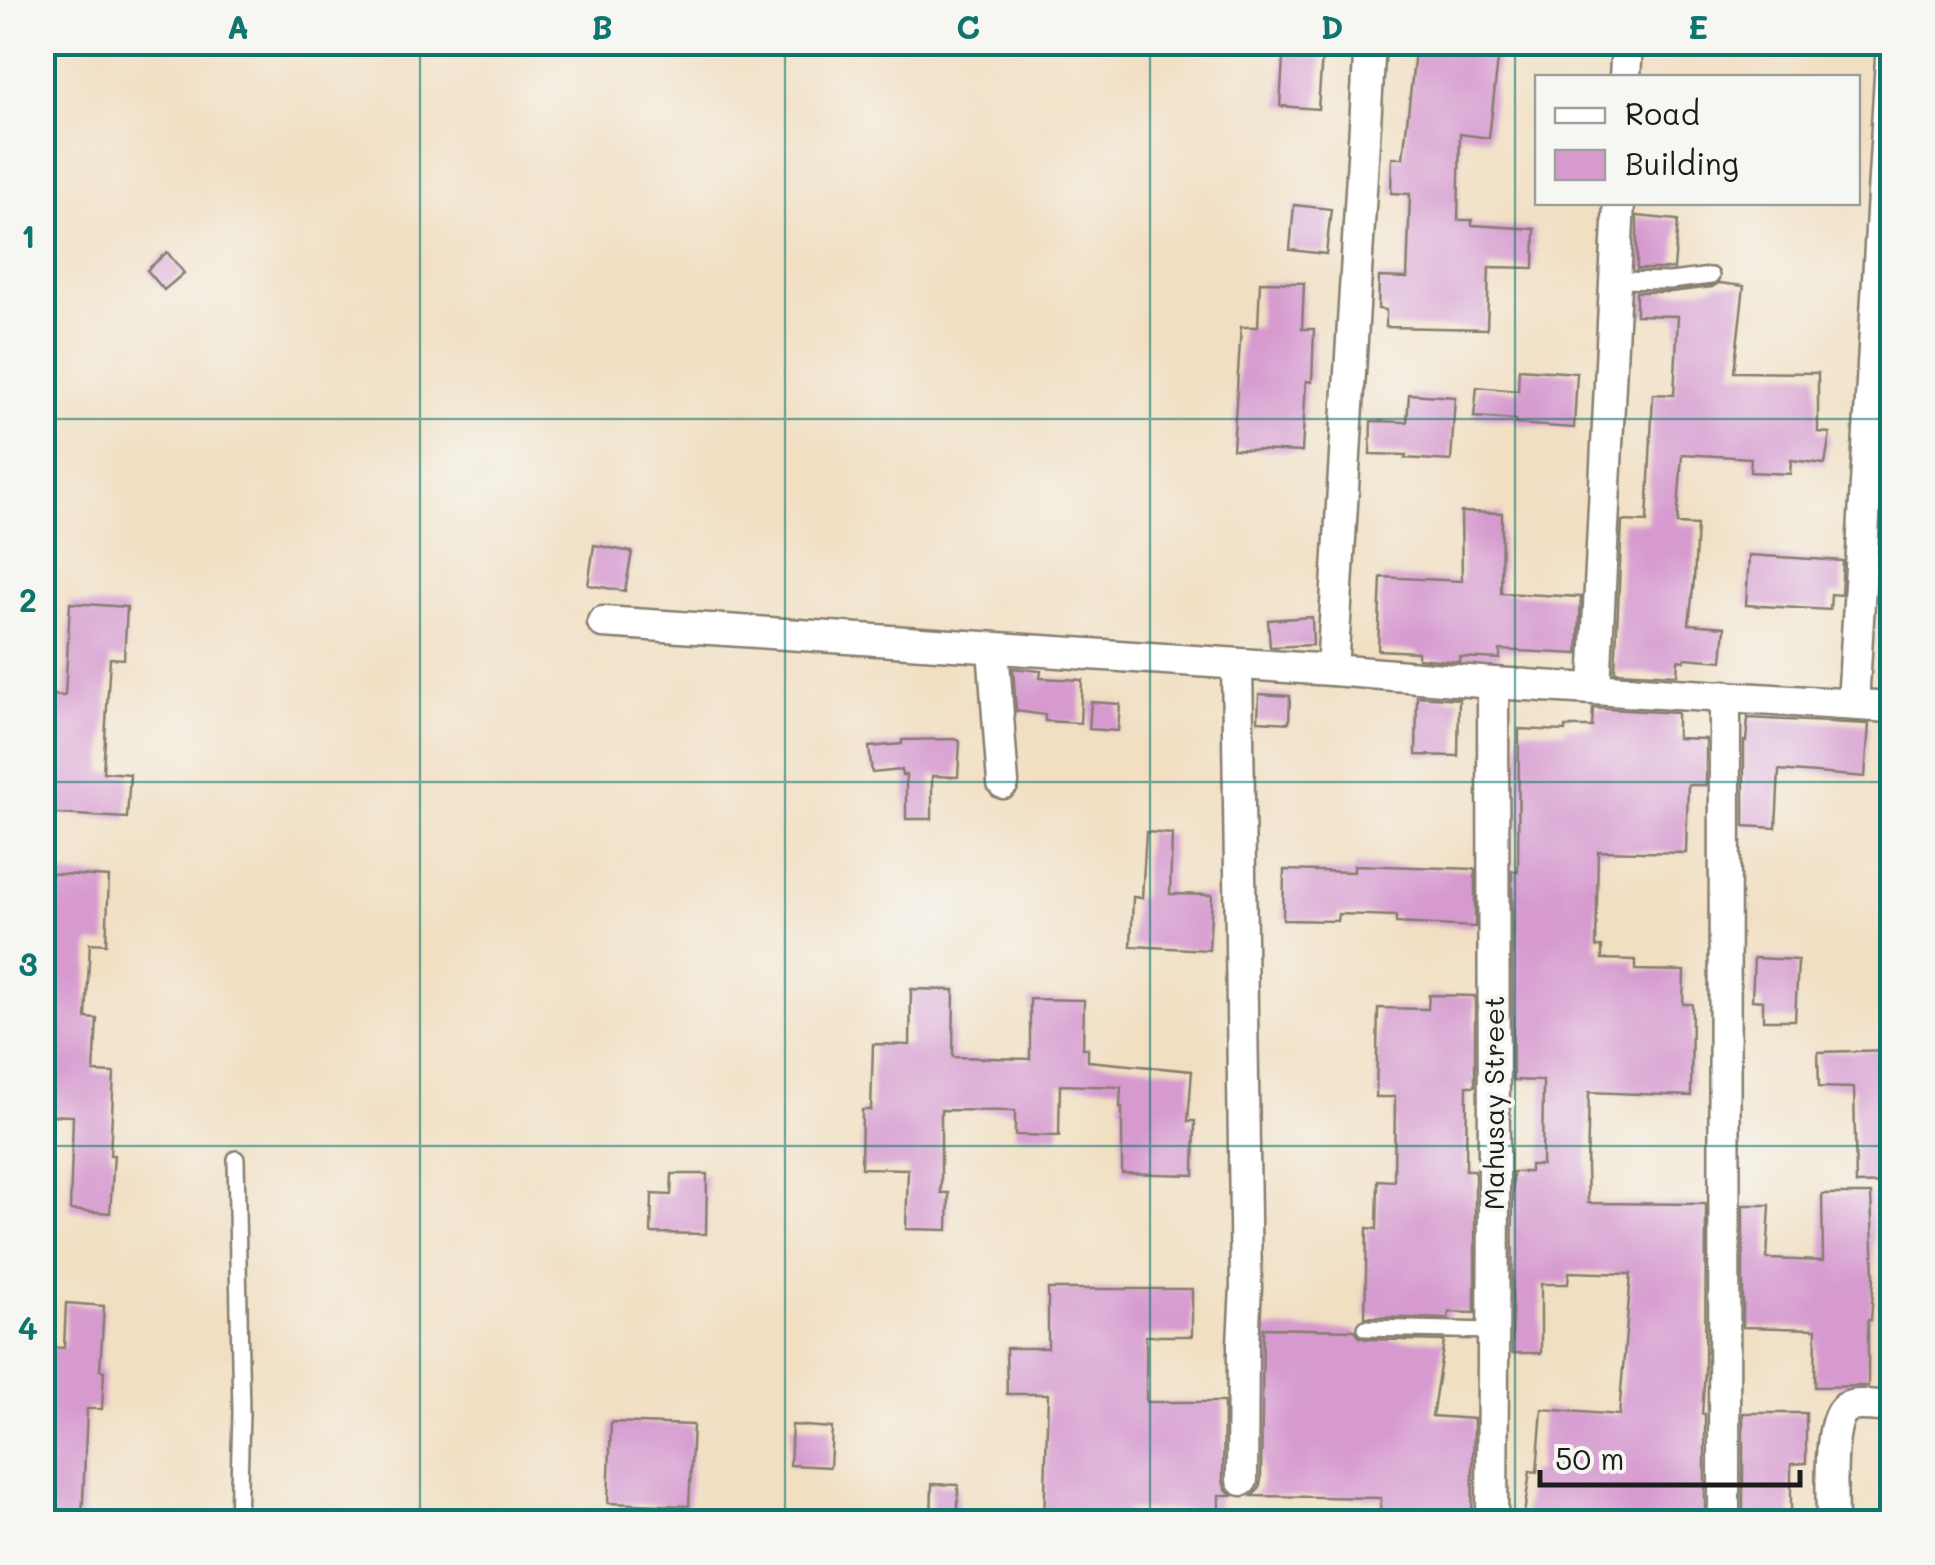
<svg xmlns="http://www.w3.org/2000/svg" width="1935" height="1565" viewBox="0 0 1935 1565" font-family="Mali,sans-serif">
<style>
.building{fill:#d69acf}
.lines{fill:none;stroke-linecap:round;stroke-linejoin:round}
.lane-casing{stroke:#867e6f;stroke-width:20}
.street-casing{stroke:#867e6f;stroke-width:35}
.lane{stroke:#fff;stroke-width:15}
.street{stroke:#fff;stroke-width:30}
.grid{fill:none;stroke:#0f766e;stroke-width:2.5;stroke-opacity:0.55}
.labels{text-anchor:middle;stroke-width:8;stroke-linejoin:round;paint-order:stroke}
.street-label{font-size:28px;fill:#1c1c1c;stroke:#f6f6f2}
.neatline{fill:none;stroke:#0f766e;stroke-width:4}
.grid-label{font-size:32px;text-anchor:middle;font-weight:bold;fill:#0f766e}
</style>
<rect width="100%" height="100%" fill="#f6f6f2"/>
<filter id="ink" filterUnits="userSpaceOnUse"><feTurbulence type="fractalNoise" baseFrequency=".01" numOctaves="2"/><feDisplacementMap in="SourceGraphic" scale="20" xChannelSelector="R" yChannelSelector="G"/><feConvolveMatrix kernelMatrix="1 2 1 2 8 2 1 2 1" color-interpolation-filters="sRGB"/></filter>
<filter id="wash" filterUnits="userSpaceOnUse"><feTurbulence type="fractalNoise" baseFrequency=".0048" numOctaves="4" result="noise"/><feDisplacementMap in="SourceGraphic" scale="40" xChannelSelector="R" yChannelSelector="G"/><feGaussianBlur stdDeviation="2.25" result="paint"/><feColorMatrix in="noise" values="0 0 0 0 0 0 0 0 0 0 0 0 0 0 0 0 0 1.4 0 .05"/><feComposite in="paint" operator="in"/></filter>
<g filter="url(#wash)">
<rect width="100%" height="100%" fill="#f1dfc2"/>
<g id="blocks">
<g class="building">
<path d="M 1284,42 L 1323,42 L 1318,109 L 1280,106 Z"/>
<path d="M 1416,42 L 1500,42 L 1489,138 L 1460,134 L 1458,220 L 1472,220 L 1472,225 L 1535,229 L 1534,268 L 1489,267 L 1487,329 L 1386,327 L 1386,310 L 1378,309 L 1379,277 L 1407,278 L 1410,194 L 1391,193 L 1392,158 L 1403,158 Z"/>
<path d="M 1294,205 L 1331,209 L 1326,254 L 1290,250 Z"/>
<path d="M 1637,216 L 1678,220 L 1674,269 L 1637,269 Z"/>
<path d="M 167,252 L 184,273 L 164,290 L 147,270 Z"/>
<path d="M 1260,282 L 1304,283 L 1302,329 L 1314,329 L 1312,382 L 1306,381 L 1302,452 L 1233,449 L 1241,327 L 1258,327 Z"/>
<path d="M 1719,283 L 1744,286 L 1734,372 L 1818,373 L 1818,432 L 1830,433 L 1825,464 L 1791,460 L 1790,474 L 1750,472 L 1751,458 L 1682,454 L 1677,524 L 1697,525 L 1694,580 L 1689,624 L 1725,627 L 1722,661 L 1685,658 L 1684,661 L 1678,660 L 1677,675 L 1615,672 L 1622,521 L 1647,522 L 1653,394 L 1674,395 L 1678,316 L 1636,315 L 1636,292 L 1671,292 L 1712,287 Z"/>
<path d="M 1519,369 L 1577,373 L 1574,428 L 1516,424 L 1516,420 L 1474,417 L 1477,387 L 1518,391 Z"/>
<path d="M 1409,394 L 1455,397 L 1451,461 L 1405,458 L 1406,455 L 1370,454 L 1371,421 L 1407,422 Z"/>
<path d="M 1461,512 L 1502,513 L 1501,593 L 1581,597 L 1578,654 L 1500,650 L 1500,659 L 1460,657 L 1460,662 L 1418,658 L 1418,652 L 1378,650 L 1381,577 L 1462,581 Z"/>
<path d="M 594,545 L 632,552 L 625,591 L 588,585 Z"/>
<path d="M 1749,555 L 1843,561 L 1841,595 L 1831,594 L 1830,610 L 1746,605 Z"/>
<path d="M 70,603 L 127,607 L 124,659 L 110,658 L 103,772 L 130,774 L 127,818 L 42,813 L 42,768 L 48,695 L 65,696 Z"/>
<path d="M 1312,617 L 1313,645 L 1270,647 L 1268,620 Z"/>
<path d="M 1013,668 L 1041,671 L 1040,678 L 1082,680 L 1080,723 L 1045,721 L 1045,715 L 1016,711 Z"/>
<path d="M 1259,694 L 1290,696 L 1289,723 L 1258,721 Z"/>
<path d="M 1417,696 L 1459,699 L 1458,756 L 1416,755 Z"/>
<path d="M 1091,702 L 1120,704 L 1118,731 L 1089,729 Z"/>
<path d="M 1593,708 L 1677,713 L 1677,738 L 1706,739 L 1706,785 L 1688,785 L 1686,853 L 1598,851 L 1596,947 L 1602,947 L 1602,959 L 1635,960 L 1635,970 L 1684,971 L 1683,1004 L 1692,1004 L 1691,1096 L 1589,1092 L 1587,1167 L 1588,1203 L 1706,1204 L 1705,1370 L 1702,1414 L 1705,1414 L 1705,1522 L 1523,1522 L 1530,1471 L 1537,1472 L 1542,1409 L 1619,1415 L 1631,1274 L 1569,1272 L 1568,1284 L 1541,1284 L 1541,1353 L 1512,1353 L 1513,1172 L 1530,1172 L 1530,1165 L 1542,1165 L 1543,1081 L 1513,1080 L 1512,871 L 1518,872 L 1519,729 L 1565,731 L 1565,727 L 1592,727 Z"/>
<path d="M 1748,718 L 1869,724 L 1865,777 L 1779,770 L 1776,828 L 1744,826 L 1744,741 L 1746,741 Z"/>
<path d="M 957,739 L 960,742 L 958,777 L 932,776 L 932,819 L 906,819 L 906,775 L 902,775 L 902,770 L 872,773 L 869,747 L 902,744 L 902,740 Z"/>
<path d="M 1146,832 L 1172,834 L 1170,894 L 1212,895 L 1209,950 L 1131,946 L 1133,897 L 1142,898 Z"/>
<path d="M 1354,865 L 1475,869 L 1475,927 L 1396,923 L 1396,916 L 1338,914 L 1337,921 L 1283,920 L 1284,870 L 1354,872 Z"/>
<path d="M 45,873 L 109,877 L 106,944 L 90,943 L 86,1018 L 97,1019 L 94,1072 L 114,1073 L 110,1155 L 114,1155 L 110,1213 L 70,1210 L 73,1116 L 42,1115 L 42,917 Z"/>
<path d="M 1754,958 L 1798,960 L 1795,1020 L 1763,1020 L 1763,1001 L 1752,1000 Z"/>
<path d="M 911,989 L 954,990 L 953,1057 L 1030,1059 L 1030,999 L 1084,1000 L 1083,1048 L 1088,1048 L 1088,1061 L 1192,1071 L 1188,1121 L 1195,1121 L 1194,1175 L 1122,1173 L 1122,1107 L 1120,1107 L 1121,1087 L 1060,1085 L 1059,1136 L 1015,1135 L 1015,1111 L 941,1110 L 941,1193 L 949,1193 L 948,1230 L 906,1229 L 908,1169 L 861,1168 L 862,1110 L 871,1110 L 873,1044 L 910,1045 Z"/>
<path d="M 1429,995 L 1475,996 L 1475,1086 L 1467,1086 L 1466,1170 L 1475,1170 L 1475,1313 L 1449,1312 L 1448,1319 L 1365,1317 L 1367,1228 L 1377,1229 L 1378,1180 L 1394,1181 L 1395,1097 L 1376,1097 L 1378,1008 L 1428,1009 Z"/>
<path d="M 1892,1050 L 1892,1183 L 1856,1184 L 1854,1088 L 1819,1087 L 1818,1052 Z"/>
<path d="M 672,1174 L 707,1174 L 706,1234 L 651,1233 L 652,1194 L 671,1195 Z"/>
<path d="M 1822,1194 L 1871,1194 L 1874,1276 L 1871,1320 L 1868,1320 L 1868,1386 L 1815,1387 L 1816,1329 L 1743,1327 L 1743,1205 L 1770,1205 L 1767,1259 L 1823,1261 Z"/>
<path d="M 1048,1289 L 1192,1289 L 1192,1336 L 1146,1336 L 1146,1402 L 1224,1402 L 1223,1480 L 1225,1488 L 1232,1495 L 1219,1495 L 1219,1511 L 1126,1510 L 1126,1522 L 1044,1522 L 1048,1394 L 1007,1394 L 1006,1348 L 1048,1348 Z"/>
<path d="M 66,1303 L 104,1306 L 100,1370 L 104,1371 L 102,1409 L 87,1409 L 82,1522 L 42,1522 L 42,1347 L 64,1348 Z"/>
<path d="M 1263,1328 L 1355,1330 L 1359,1337 L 1366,1339 L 1444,1341 L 1432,1416 L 1474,1419 L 1472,1522 L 1380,1522 L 1381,1498 L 1252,1496 L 1259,1489 L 1261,1480 Z"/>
<path d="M 1743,1413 L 1806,1413 L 1806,1463 L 1791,1464 L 1791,1522 L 1743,1522 Z"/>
<path d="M 611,1422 L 693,1425 L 689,1506 L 608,1503 Z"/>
<path d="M 792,1425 L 832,1428 L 830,1467 L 790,1465 Z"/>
<path d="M 932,1484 L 958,1485 L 958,1522 L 931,1522 Z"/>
</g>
</g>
</g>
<g filter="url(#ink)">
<use href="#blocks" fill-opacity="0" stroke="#867e6f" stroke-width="2.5"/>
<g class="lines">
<defs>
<g id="lane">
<path d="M 1615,280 L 1670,281 L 1711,276"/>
<path d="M 236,1159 L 241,1413 L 238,1522"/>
<path d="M 1366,1328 L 1493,1331"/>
</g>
<g id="street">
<path d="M 1625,78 L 1627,42"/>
<path d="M 603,622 L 1332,670 L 1493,683 L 1892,707"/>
<path d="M 993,648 L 1003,783"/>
<path d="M 1237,664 L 1246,1287 L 1243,1343 L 1242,1480"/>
<path d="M 1332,670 L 1370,42"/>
<path d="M 1595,688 L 1619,202"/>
<path d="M 1853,704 L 1892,42"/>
<path d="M 1492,1522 L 1494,1194 L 1493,683"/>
<path d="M 1724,1522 L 1725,696"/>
<path d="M 1832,1522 C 1832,1500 1827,1419 1846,1408 C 1857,1402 1880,1407 1892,1407"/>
</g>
</defs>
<use href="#lane" class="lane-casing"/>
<use href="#street" class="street-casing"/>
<use href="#lane" class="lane"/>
<use href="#street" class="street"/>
</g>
</g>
<path class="grid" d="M 420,42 L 420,1522M 785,42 L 785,1522M 1150,42 L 1150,1522M 1515,42 L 1515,1522M 42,419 L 1892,419M 42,782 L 1892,782M 42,1146 L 1892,1146"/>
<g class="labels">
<g class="street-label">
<text transform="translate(1494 1103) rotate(-90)" y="10">Mahusay Street</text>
</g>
</g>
<rect width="1935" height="1565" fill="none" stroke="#f6f6f2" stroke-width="110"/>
<rect x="1535" y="75" width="325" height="130" fill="#f6f6f2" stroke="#9f9f9c" stroke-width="2.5"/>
<rect x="1555" y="108" width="50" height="15" fill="#ffffff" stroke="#9f9f9c" stroke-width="2.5"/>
<text x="1625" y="125" font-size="30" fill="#1c1c1c">Road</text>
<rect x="1555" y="150" width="50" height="30" fill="#d69acf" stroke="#9f9f9c" stroke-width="2.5"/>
<text x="1625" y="175" font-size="30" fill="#1c1c1c">Building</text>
<path d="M1540 1470v15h260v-15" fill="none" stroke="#1c1c1c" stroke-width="5"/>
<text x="1555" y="1470" font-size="30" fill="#1c1c1c" stroke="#f6f6f2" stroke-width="8" paint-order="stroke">50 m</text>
<rect x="55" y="55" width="1825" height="1455" class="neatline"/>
<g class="grid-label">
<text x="238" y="39">A</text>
<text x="602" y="39">B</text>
<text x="968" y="39">C</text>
<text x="1332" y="39">D</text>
<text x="1698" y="39">E</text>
<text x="28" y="248">1</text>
<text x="28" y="612">2</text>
<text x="28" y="976">3</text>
<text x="28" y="1340">4</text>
</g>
</svg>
